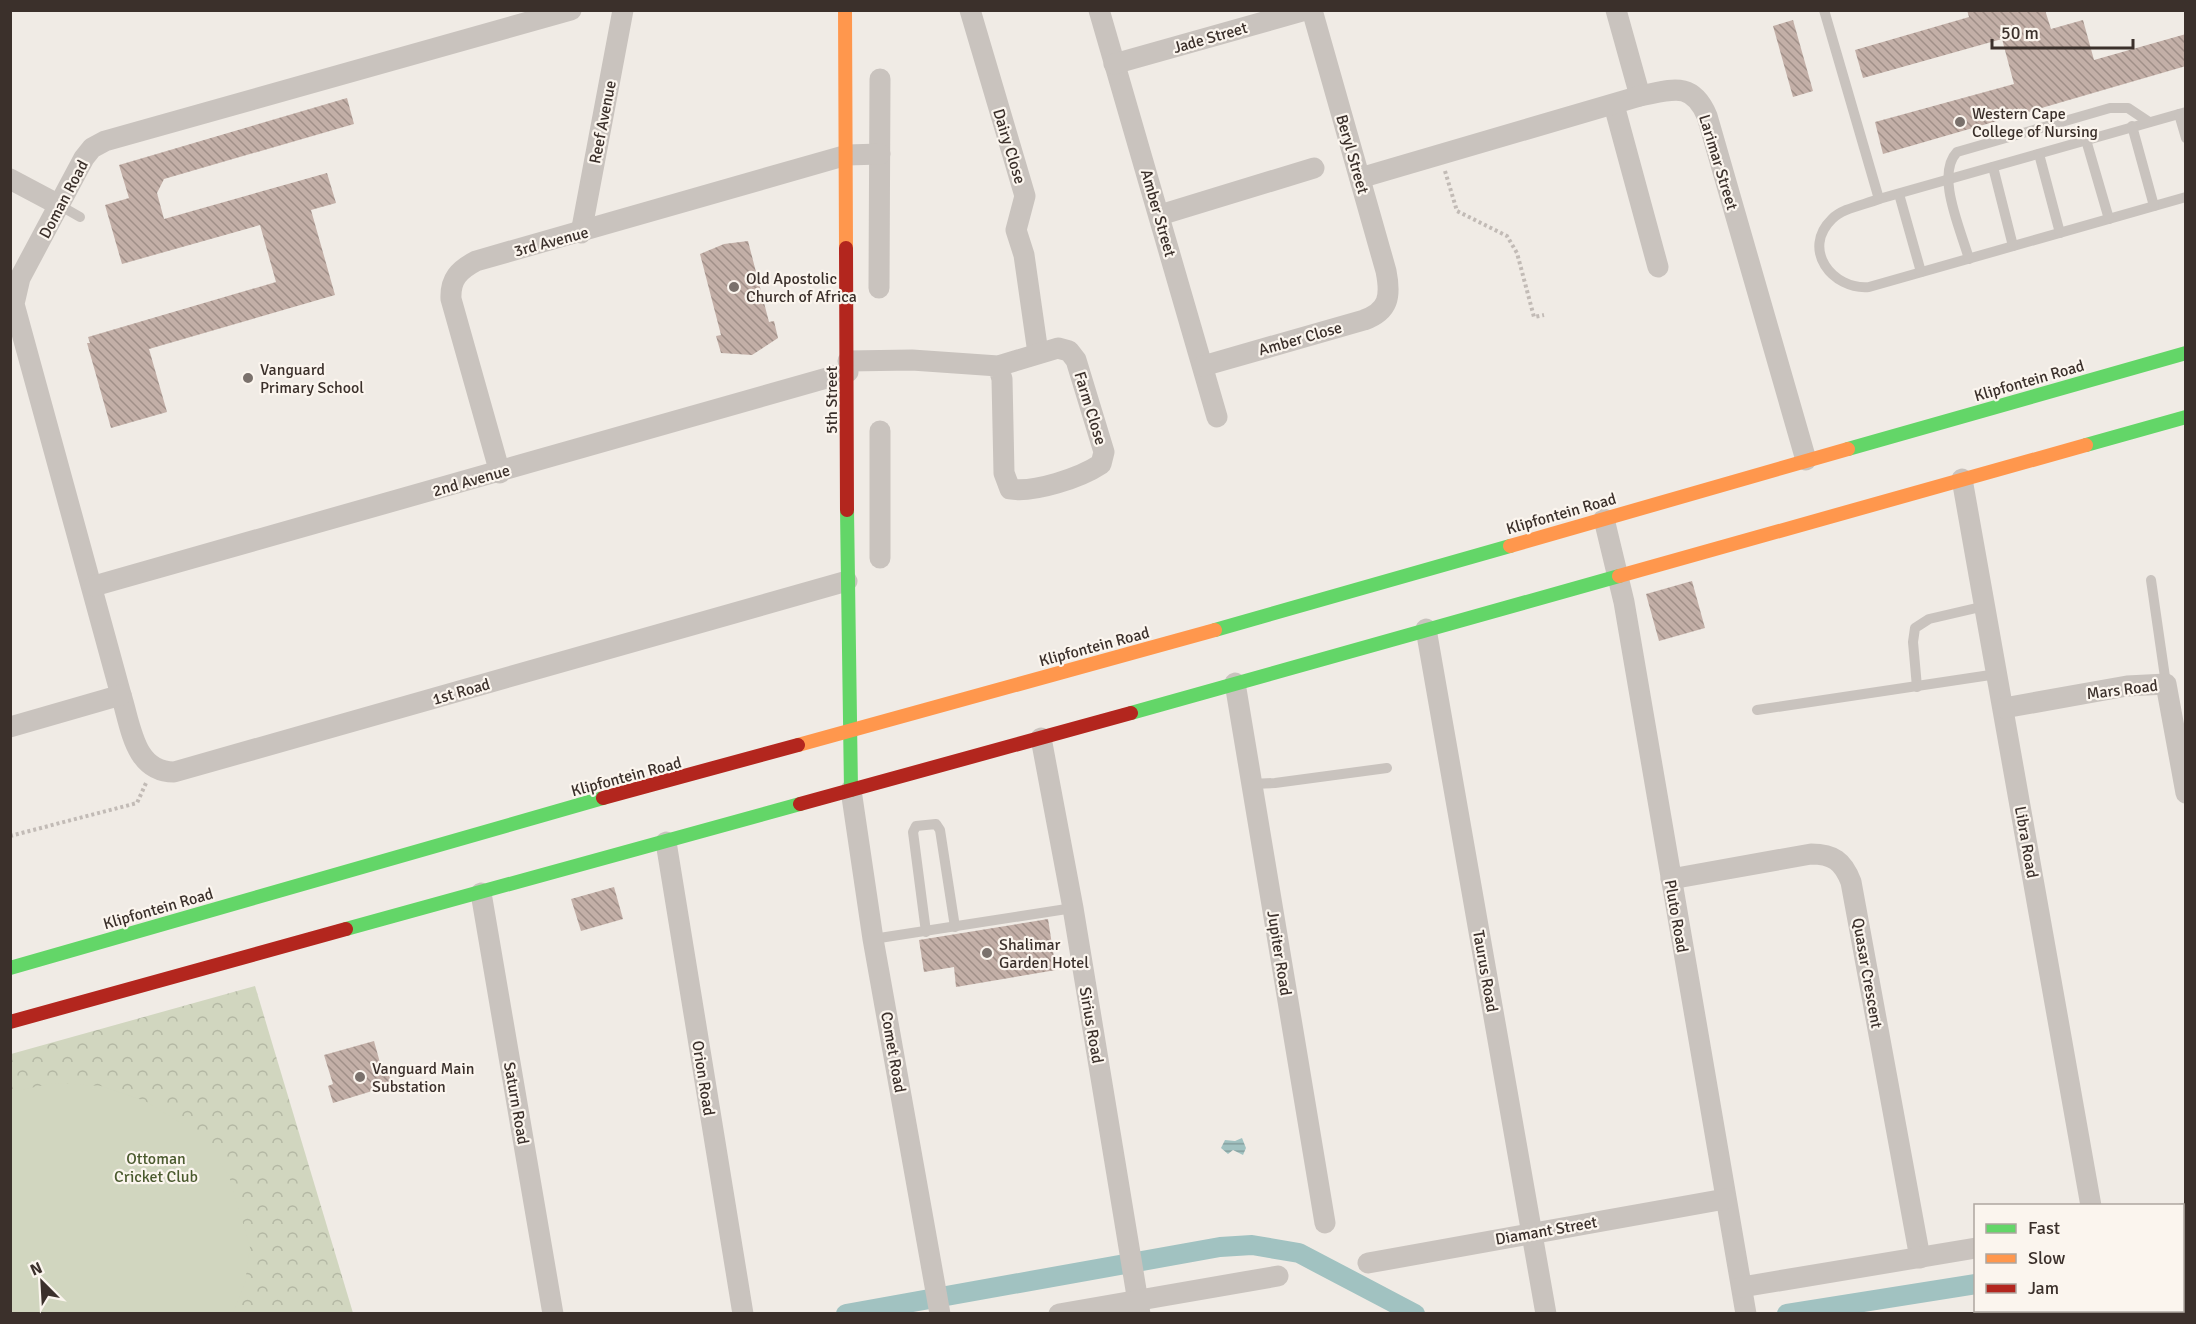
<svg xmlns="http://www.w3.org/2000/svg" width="2196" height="1324" viewBox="0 0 2196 1324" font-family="Signika,sans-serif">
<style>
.forest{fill:url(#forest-crowns)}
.pitch{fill:#d1d6bf}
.water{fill:url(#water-rules)}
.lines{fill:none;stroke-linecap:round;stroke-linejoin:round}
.canal{stroke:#a1c2c1;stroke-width:20}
.building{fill:url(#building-back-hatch)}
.path{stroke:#c2bbb6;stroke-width:4;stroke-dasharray:3 3;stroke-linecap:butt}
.lane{stroke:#c9c3be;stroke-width:10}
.street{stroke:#c9c3be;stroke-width:21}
.fast{stroke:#63d668;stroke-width:14}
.slow{stroke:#ff974d;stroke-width:14}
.jam{stroke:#b3261e;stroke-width:14}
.poi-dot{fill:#7a716c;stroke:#fbf5ee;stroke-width:2}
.labels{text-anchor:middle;stroke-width:4.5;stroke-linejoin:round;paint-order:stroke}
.street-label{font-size:16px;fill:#3b302b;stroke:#fbf5ee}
.poi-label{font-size:16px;fill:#3b302b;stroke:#fbf5ee;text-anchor:start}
.park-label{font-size:16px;fill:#4a5a2e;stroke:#fbf5ee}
</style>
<defs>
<pattern id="forest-crowns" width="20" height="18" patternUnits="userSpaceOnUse" patternTransform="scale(1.5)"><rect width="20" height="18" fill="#d1d6bf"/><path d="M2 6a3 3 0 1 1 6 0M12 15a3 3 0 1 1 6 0" fill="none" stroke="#b4b8a4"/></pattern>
<pattern id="water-rules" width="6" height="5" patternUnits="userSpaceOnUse" patternTransform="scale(1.5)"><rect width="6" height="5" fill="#a1c2c1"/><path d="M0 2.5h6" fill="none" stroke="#849e9d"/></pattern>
<pattern id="building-back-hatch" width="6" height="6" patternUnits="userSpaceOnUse" patternTransform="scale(1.5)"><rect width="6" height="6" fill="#c3afa7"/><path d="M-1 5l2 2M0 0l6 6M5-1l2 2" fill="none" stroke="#a08f88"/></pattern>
</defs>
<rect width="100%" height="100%" fill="#f0ebe5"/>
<g class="forest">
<path d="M 255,986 L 353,1313 L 11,1314 L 11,1054 Z"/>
<path d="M 2185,1268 L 2185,1313 L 2094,1313 L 2093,1311 L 2182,1310 L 2183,1269 Z"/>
</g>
<path class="pitch" d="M 54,1083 L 101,1086 L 145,1101 L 184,1125 L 217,1158 L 229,1176 L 250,1247 L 245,1283 L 233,1313 L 11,1313 L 11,1092 Z"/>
<path class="water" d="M 1242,1138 L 1246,1148 L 1243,1155 L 1233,1150 L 1228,1154 L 1221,1148 L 1225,1140 L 1235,1141 Z"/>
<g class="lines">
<g class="canal">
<path d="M 2182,1251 L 2186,1250"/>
<path d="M 846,1314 L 1220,1247 L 1252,1245 L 1299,1253 L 1415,1314"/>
<path d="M 1787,1314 L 1976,1284"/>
</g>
</g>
<g class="building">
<path d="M 1967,10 L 2045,10 L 2051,29 L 2083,20 L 2094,60 L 2186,34 L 2186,66 L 1883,154 L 1875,122 L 2014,84 L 2002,39 L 1863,78 L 1855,50 L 1969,17 Z"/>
<path d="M 1793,20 L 1813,91 L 1793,97 L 1773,26 Z"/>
<path d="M 347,98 L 354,124 L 164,179 L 157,193 L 164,219 L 327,173 L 336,203 L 311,210 L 335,295 L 149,349 L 167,412 L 111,428 L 87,343 L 90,343 L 88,337 L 276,282 L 260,225 L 122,264 L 105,205 L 129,198 L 119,165 Z"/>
<path d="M 748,241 L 769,322 L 774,321 L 778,338 L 752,355 L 721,353 L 716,336 L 721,335 L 700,254 L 724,244 Z"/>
<path d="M 1692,581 L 1705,628 L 1659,641 L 1646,594 Z"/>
<path d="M 614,887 L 623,919 L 581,931 L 571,899 Z"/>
<path d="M 1048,919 L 1056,970 L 956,987 L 954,967 L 924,972 L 919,940 Z"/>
<path d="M 374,1041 L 382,1070 L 387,1068 L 392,1085 L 333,1103 L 328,1086 L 333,1084 L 324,1055 Z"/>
</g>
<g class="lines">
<g class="path">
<path d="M 1445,171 L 1457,211 L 1507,236 L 1517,253 L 1534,317 L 1544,315"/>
<path d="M 10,836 L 137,803 L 146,783"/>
</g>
<g class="lane">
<path d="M 1824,10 L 1879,199"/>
<path d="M 2186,112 L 1879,199 C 1864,205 1843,208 1832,219 C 1801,249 1832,290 1869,287 L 2186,197"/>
<path d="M 2179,114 L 2186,138"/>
<path d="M 2132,126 L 2154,206"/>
<path d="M 2086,140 L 2109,219"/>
<path d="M 2039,154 L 2060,233"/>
<path d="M 1993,167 L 2013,246"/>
<path d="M 1899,194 L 1921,272"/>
<path d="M 59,205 L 80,217"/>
<path d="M 1969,259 C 1961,230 1935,175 1957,152 L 2110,108 L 2128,108 L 2149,122"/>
<path d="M 2151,580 L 2166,684"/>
<path d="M 1917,687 L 1913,642 L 1915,628 L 1929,619 L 1985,606"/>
<path d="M 1757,710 L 1997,674"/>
<path d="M 1251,784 L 1275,783 L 1387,768"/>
<path d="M 926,932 L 913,832 L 916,826 L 936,824 L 940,830 L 955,927"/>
<path d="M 873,939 L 1073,908"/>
</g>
<g class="street">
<path d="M 571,10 L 105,141 L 92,148 L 84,158 L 20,278 L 14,304 L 121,695 C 131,726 134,772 174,772 L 847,581"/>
<path d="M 970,10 L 1025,196 L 1016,230 L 1024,255 L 1038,353"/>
<path d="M 1099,10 L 1217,417"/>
<path d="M 1616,10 L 1640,96"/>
<path d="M 1114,64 L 1306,10"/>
<path d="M 1614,105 L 1658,267"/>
<path d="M 1360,178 L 1640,96 C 1671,90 1692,80 1707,116 L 1806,460"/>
<path d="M 10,179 L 59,205"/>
<path d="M 1160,215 L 1314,168"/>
<path d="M 581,233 L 623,10"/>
<path d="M 879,288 L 880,79"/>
<path d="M 848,361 L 912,360 L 998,366 L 1058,348 L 1069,351 L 1076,360 L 1104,452 L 1101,464 C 1080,478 1034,493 1010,489 L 1004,473 L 1002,379 L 998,366"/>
<path d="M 1203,366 L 1364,320 C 1389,311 1391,296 1386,271 L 1312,10"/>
<path d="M 880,431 L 880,558"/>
<path d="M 500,473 L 451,299 C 450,279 459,270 476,261 L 847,155 L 880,154"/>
<path d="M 1962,479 L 2091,1206"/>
<path d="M 1604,519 L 1624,602 L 1746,1314"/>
<path d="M 94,586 L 848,372"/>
<path d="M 1426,629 L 1546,1314"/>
<path d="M 1235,683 L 1325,1223"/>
<path d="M 2004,708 L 2127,686 L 2166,684 L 2186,793"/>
<path d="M 10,727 L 121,695"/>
<path d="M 1041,738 L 1073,908 L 1140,1314"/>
<path d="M 851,790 L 873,939 L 940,1314"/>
<path d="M 666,842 L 743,1314"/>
<path d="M 1671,879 L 1811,854 C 1833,854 1843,861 1851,882 L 1920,1258"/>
<path d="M 481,893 L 553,1314"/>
<path d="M 2182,1214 L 2186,1213"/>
<path d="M 1368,1263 L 1725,1199"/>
<path d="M 1742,1287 L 1976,1248"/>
<path d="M 1059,1314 L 1278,1276"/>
</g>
<g class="fast">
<path d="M 2086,445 L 2186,417"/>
<path d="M 1848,449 L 2186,353"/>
<path d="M 847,510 L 851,790"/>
<path d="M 1215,630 L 1510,546"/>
<path d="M 1131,713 L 1619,576"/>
<path d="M 346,929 L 800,804"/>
<path d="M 10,968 L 603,798"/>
</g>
<g class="slow">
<path d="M 845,10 L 846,248"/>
<path d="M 1510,546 L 1848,449"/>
<path d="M 1619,576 L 2086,445"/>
<path d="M 798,745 L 1215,630"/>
</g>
<g class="jam">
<path d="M 846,248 L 847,510"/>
<path d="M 603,798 L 798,745"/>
<path d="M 800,804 L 1131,713"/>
<path d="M 10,1022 L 346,929"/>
</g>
</g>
<g class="poi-dot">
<circle cx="1960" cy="122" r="6"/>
<circle cx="734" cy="287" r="6"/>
<circle cx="248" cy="378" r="6"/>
<circle cx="987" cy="953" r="6"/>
<circle cx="360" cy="1077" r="6"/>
</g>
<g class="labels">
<g class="street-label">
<text transform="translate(1210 37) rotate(-16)" y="6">Jade Street</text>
<text transform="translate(602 122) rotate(-79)" y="6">Reef Avenue</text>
<text transform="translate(1010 146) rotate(73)" y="6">Dairy Close</text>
<text transform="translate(1353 154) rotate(74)" y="6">Beryl Street</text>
<text transform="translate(1719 162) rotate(73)" y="6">Larimar Street</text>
<text transform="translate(63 199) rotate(-62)" y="6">Doman Road</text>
<text transform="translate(1159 213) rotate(74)" y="6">Amber Street</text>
<text transform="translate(551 241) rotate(-15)" y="6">3rd Avenue</text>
<text transform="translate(1300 338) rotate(-16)" y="6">Amber Close</text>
<text transform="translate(2029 380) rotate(-16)" y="6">Klipfontein Road</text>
<text transform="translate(831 400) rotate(-90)" y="6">5th Street</text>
<text transform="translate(1091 408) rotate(73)" y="6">Farm Close</text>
<text transform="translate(471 480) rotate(-16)" y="6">2nd Avenue</text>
<text transform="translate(1561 513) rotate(-16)" y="6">Klipfontein Road</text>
<text transform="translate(1094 646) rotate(-15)" y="6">Klipfontein Road</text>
<text transform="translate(2122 689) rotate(-7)" y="6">Mars Road</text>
<text transform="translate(461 691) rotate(-16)" y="6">1st Road</text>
<text transform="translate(626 776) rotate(-15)" y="6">Klipfontein Road</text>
<text transform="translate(2027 842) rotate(80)" y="6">Libra Road</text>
<text transform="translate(158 908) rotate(-16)" y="6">Klipfontein Road</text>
<text transform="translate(1677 916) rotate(80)" y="6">Pluto Road</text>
<text transform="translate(1280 953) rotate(81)" y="6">Jupiter Road</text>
<text transform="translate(1486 971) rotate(80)" y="6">Taurus Road</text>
<text transform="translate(1868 973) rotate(80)" y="6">Quasar Crescent</text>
<text transform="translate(1092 1025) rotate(80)" y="6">Sirius Road</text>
<text transform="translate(894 1052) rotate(80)" y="6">Comet Road</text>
<text transform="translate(704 1078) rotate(81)" y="6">Orion Road</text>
<text transform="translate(517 1103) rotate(80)" y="6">Saturn Road</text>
<text transform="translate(1546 1230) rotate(-10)" y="6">Diamant Street</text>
</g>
<g class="poi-label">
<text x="1972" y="119">Western Cape<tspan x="1972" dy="18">College of Nursing</tspan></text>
<text x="746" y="284">Old Apostolic<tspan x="746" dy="18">Church of Africa</tspan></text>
<text x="260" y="375">Vanguard<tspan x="260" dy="18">Primary School</tspan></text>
<text x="999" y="950">Shalimar<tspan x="999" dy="18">Garden Hotel</tspan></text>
<text x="372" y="1074">Vanguard Main<tspan x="372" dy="18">Substation</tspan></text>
</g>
<g class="park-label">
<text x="156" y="1164">Ottoman<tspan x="156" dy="18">Cricket Club</tspan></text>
</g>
</g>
<rect width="2196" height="1324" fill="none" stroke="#3b302b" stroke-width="24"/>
<rect x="1974" y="1204" width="210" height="108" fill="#fbf5ee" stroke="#aea6a0" stroke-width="1.5"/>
<rect x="1986" y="1224" width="30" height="9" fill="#63d668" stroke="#aea6a0" stroke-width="1.5"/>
<text x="2028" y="1234" font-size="18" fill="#3b302b">Fast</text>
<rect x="1986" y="1254" width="30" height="9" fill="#ff974d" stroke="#aea6a0" stroke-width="1.5"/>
<text x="2028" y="1264" font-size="18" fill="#3b302b">Slow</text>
<rect x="1986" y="1284" width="30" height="9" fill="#b3261e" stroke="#aea6a0" stroke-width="1.5"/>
<text x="2028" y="1294" font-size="18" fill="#3b302b">Jam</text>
<g transform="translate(42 1282) rotate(336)" stroke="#fbf5ee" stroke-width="4.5" paint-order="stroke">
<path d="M0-4.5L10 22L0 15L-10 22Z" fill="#3b302b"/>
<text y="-9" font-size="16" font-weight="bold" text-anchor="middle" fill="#3b302b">N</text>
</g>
<path d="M1992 39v9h141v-9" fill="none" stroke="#3b302b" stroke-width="3"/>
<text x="2001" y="39" font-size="18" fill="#3b302b" stroke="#fbf5ee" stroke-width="4.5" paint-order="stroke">50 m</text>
</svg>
